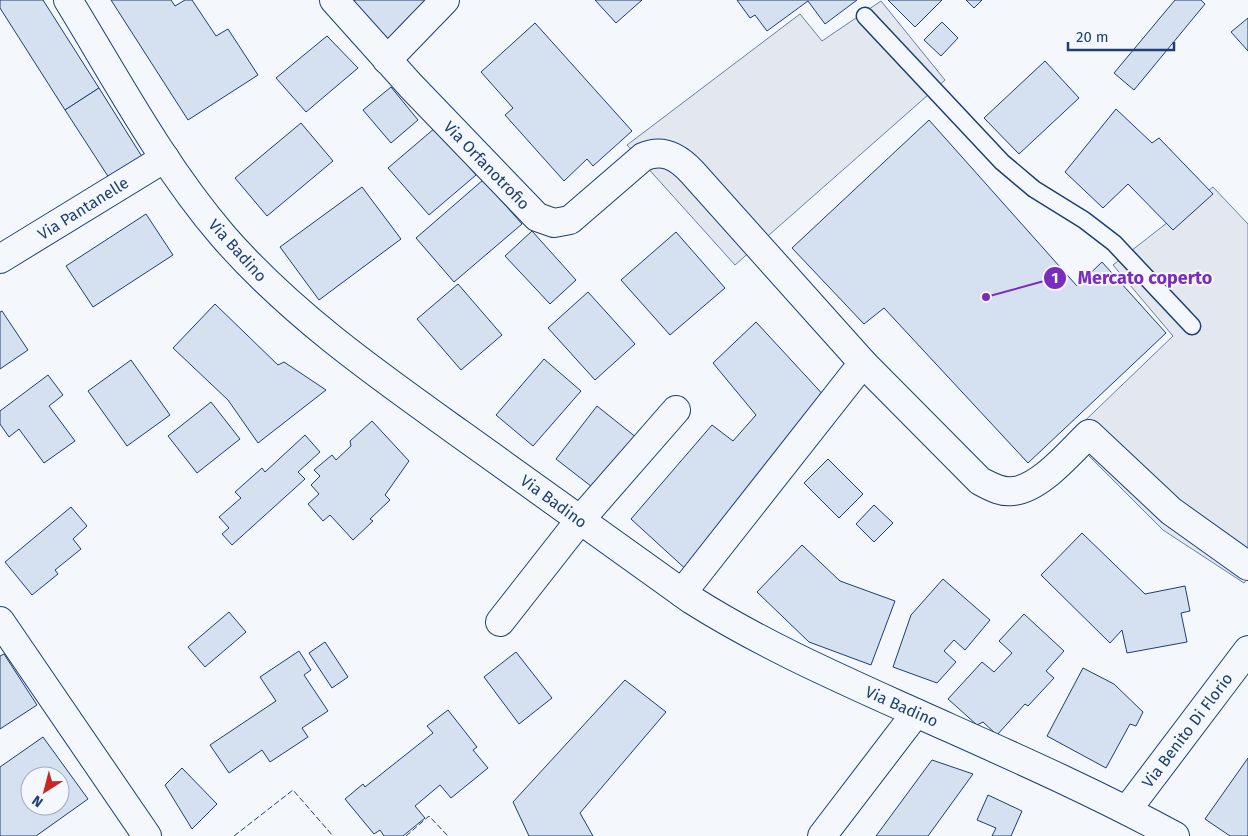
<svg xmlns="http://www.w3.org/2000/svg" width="1248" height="836" viewBox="0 0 1248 836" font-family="'Fira Sans',sans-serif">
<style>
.parking{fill:#e3e8f0;stroke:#687fa3}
.building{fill:#d5e0f0;stroke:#1d3f73;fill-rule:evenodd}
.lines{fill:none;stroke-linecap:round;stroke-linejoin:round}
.service-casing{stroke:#1d3f73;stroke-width:19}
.minor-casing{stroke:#1d3f73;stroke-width:30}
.tertiary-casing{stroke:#1d3f73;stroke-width:30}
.service{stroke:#f4f7fb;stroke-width:16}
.minor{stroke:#f4f7fb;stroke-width:28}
.tertiary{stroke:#f4f7fb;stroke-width:28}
.fence{stroke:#1d3f73;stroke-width:1;stroke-dasharray:6 2.5;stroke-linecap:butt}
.labels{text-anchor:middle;stroke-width:4;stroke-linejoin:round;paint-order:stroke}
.street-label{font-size:16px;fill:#1d3f73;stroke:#f4f7fb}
.leader{fill:none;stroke:#7b2cbf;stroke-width:2}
.callout-dot{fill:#7b2cbf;stroke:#f4f7fb;stroke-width:2}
.mark-label{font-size:15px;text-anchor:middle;font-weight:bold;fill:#fff}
.callout-label{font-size:18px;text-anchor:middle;font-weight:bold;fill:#7b2cbf;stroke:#f4f7fb;stroke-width:4;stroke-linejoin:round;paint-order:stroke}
</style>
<rect width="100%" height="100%" fill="#f4f7fb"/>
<g class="parking">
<path d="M 881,1 L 945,80 L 735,265 L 627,145 L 800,14 L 822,41 Z"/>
<path d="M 1213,187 L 1248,224 L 1248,578 L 1244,583 L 1163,530 L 1069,436 L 1173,336 L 1113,265 Z"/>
</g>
<g class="building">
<path d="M 0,0 L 43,0 L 99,88 L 65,110 L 0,8 Z"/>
<path d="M 111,0 L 171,0 L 175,6 L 185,0 L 192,0 L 216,36 L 228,29 L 258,75 L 188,120 Z"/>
<path d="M 355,0 L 436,0 L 391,42 L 353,2 Z"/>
<path d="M 595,0 L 642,0 L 616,23 Z"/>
<path d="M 737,0 L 857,0 L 825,24 L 808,1 L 767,31 L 755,15 L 750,18 Z"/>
<path d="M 888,0 L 942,0 L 915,27 Z"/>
<path d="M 966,0 L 982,0 L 974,8 Z"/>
<path d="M 1175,0 L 1201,0 L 1205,4 L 1134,90 L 1114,73 Z"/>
<path d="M 1248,18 L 1248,51 L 1231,32 Z"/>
<path d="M 942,22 L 958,38 L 941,56 L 924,40 Z"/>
<path d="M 535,23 L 632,131 L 593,166 L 587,159 L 564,181 L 505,115 L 513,108 L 481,72 Z"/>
<path d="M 327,36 L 358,68 L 306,112 L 276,78 Z"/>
<path d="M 1045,61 L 1079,98 L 1019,154 L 984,118 Z"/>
<path d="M 391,87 L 418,120 L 391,143 L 363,110 Z"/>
<path d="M 99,88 L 146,163 L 113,184 L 65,110 Z"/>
<path d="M 1116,109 L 1152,143 L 1159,138 L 1213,194 L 1173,230 L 1128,184 L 1103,208 L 1065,172 Z"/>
<path d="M 929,120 L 1077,286 L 1102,262 L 1166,333 L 1028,463 L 884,308 L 864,324 L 792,248 Z"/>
<path d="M 301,123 L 333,161 L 267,216 L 235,178 Z"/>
<path d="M 435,128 L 476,175 L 429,215 L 388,168 Z"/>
<path d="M 483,180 L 522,224 L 454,282 L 416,238 Z"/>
<path d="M 362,187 L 401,239 L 319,300 L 280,247 Z"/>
<path d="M 146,214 L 173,255 L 93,307 L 66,266 Z"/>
<path d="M 532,231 L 576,280 L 550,304 L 505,256 Z"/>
<path d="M 676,232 L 725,288 L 670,335 L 621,280 Z"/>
<path d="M 458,284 L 502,335 L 461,370 L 417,319 Z"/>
<path d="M 588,292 L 635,344 L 595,380 L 548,328 Z"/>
<path d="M 215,304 L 278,365 L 284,362 L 326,390 L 258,443 L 228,400 L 173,348 Z"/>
<path d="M 2,311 L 28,350 L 0,369 L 0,312 Z"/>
<path d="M 756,322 L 828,400 L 690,573 L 631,519 L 712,425 L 733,441 L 756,415 L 713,363 Z"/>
<path d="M 544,359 L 581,391 L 533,446 L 496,415 Z"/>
<path d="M 131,360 L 170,415 L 127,446 L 88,391 Z"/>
<path d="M 48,375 L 63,395 L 49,406 L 75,441 L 44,463 L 19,429 L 9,437 L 0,424 L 0,411 Z"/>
<path d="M 211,402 L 240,439 L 197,473 L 168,436 Z"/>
<path d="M 597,406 L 637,438 L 596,490 L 556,459 Z"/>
<path d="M 372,421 L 409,461 L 385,495 L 390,500 L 370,519 L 373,521 L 353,540 L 330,515 L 323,521 L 308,504 L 319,494 L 311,485 L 320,476 L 314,470 L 332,455 L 336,460 L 351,446 L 350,441 Z"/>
<path d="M 305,435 L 320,452 L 298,472 L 305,479 L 232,545 L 222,534 L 229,528 L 219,517 L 241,498 L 235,492 L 262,468 L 265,472 Z"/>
<path d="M 828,459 L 863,494 L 839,518 L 804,483 Z"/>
<path d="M 874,505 L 893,523 L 874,542 L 856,524 Z"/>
<path d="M 71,507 L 87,526 L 73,539 L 81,549 L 55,570 L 58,574 L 32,595 L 5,562 Z"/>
<path d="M 1082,533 L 1145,594 L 1185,586 L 1190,611 L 1181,613 L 1187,642 L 1127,653 L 1122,630 L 1110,643 L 1041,575 Z"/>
<path d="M 802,545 L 840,581 L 895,601 L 871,665 L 809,642 L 757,592 Z"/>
<path d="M 943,579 L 990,620 L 965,650 L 954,640 L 944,651 L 956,662 L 937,683 L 893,667 L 911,615 Z"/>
<path d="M 229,612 L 246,632 L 205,667 L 188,647 Z"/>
<path d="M 1024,614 L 1064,651 L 1046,671 L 1054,678 L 1028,706 L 1025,704 L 997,735 L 983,722 L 977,725 L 948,699 L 982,662 L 994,672 L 1012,653 L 999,641 Z"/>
<path d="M 325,642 L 348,677 L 332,688 L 309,653 Z"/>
<path d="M 299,651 L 311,670 L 304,675 L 328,711 L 302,728 L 308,737 L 270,762 L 262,750 L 229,773 L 210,745 L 276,701 L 260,677 Z"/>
<path d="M 516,652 L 552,698 L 519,724 L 484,677 Z"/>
<path d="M 4,654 L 37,705 L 0,729 L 0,656 Z"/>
<path d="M 1083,668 L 1114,684 L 1143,712 L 1136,726 L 1130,724 L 1106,768 L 1047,736 Z"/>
<path d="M 625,680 L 666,712 L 580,813 L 593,836 L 529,836 L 513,802 Z"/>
<path d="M 448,710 L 477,747 L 473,750 L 488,768 L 451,798 L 440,785 L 415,806 L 425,818 L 403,836 L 384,836 L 380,830 L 374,834 L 345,799 L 363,784 L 365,787 L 433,733 L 427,726 Z"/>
<path d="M 43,737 L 88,799 L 36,836 L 0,836 L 0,767 ZM 30,776 L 60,776 L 60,806 L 30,806 Z"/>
<path d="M 1248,758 L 1248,836 L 1230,836 L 1205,819 Z"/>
<path d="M 932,760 L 973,774 L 928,836 L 876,836 Z"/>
<path d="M 182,768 L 217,804 L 192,829 L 165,785 Z"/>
<path d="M 988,795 L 1022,811 L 1011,836 L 992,836 L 996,828 L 977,820 Z"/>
</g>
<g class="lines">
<defs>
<path id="service" d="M 865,16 L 1002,162 L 1034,189 L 1084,220 L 1114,243 L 1192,326"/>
<g id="minor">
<path d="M 334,0 L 411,86 L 537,217 L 554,223 L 570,220 L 643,157 C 663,148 678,157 692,172 L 863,363 L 980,481 C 990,486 1001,493 1013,491 C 1040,489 1070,452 1089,434 L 1171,511 L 1248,566"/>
<path d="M 387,60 L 445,0"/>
<path d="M 0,259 L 165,158"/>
<path d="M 682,593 L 863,363"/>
<path d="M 0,621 L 147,836"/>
<path d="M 500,622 L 580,520 L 676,410"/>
<path d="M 1127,810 L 1248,650"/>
<path d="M 822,836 L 916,713"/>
</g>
<path id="tertiary" d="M 68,0 C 117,80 162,165 223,236 C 291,314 375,373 459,433 C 537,489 615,544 692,600 C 760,643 832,675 905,708 C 996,749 1087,788 1175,836"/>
</defs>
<use href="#service" class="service-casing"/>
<use href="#minor" class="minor-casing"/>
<use href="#tertiary" class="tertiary-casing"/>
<use href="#service" class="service"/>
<use href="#minor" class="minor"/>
<use href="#tertiary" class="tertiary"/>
<g class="fence">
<path d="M 234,836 L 293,790 L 333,836"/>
<path d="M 406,836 L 429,816 L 448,836"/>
</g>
</g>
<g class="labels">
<g class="street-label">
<text transform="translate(487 165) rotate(46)" y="6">Via Orfanotrofio</text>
<text transform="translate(83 208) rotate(-32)" y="6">Via Pantanelle</text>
<text transform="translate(238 250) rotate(48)" y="6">Via Badino</text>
<text transform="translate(554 501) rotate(36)" y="6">Via Badino</text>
<text transform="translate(902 706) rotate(24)" y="6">Via Badino</text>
<text transform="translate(1187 730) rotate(-53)" y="6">Via Benito Di Florio</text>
</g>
</g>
<path class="leader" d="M986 297L1055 278"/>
<g class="callout-dot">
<circle cx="986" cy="297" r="5"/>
<circle cx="1055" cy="278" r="12"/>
</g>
<g class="mark-label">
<text x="1055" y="283">1</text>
</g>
<g class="callout-label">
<text x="1145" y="284">Mercato coperto</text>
</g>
<g transform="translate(45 791) rotate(216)"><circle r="24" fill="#f4f7fb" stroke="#9eadc5"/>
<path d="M0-4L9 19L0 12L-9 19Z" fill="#c62828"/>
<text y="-8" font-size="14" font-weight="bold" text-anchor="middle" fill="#1d3f73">N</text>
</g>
<path d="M1068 42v8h106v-8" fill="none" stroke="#1d3f73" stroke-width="2.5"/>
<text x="1076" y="42" font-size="15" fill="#1d3f73" stroke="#f4f7fb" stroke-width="4" paint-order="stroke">20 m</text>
</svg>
